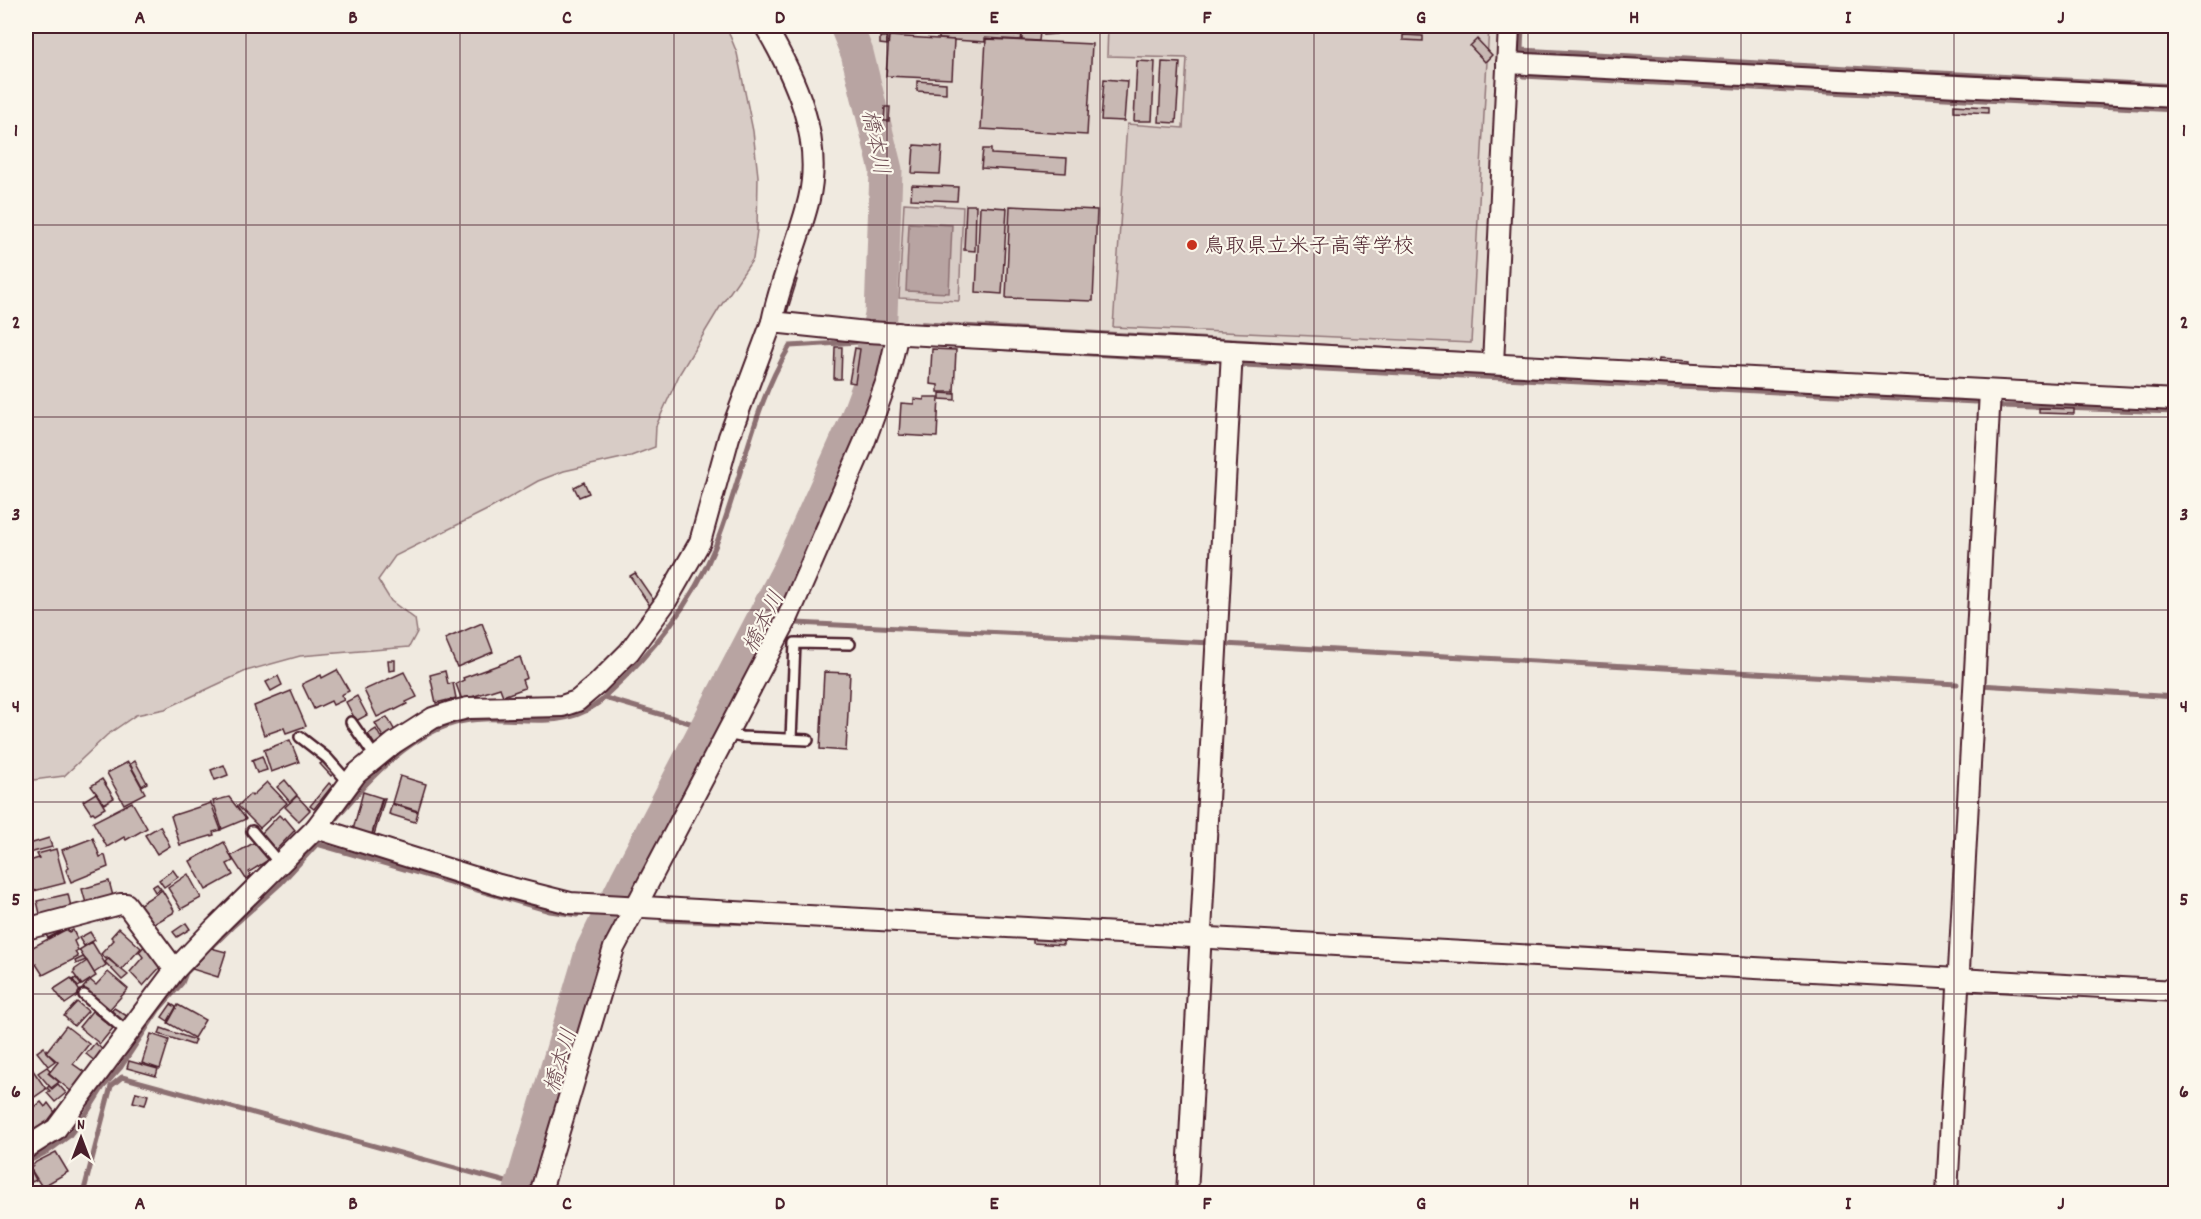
<svg xmlns="http://www.w3.org/2000/svg" width="2201" height="1219" viewBox="0 0 2201 1219" font-family="Dekko,'Klee One',sans-serif">
<style>
.built{fill:#e4dbd2}
.green{fill:#d8ccc6;stroke:#917678;stroke-width:1.5}
.water{fill:#b8a4a2;stroke:#8c6f72;stroke-width:1.5}
.lines{fill:none;stroke-linecap:round;stroke-linejoin:round}
.stream{stroke:#8c6f72;stroke-width:5}
.river{stroke:#b8a4a2;stroke-width:33}
.building{fill:#c8b8b3;stroke:#4a1f2b;stroke-width:1.5}
.lane-casing{stroke:#4a1f2b;stroke-width:14}
.street-casing{stroke:#4a1f2b;stroke-width:24}
.lane{stroke:#fbf7ec;stroke-width:9}
.street{stroke:#fbf7ec;stroke-width:20}
.grid{fill:none;stroke:#4a1f2b;stroke-width:1.5;stroke-opacity:0.55}
.poi-dot{fill:#c8321e;stroke:#fbf7ec;stroke-width:2}
.labels{text-anchor:middle;stroke-width:4.5;stroke-linejoin:round;paint-order:stroke}
.poi-label{font-size:21px;fill:#4a1f2b;stroke:#fbf7ec;text-anchor:start}
.water-label{font-size:22px;font-style:italic;fill:#704e55;stroke:#fbf7ec}
.neatline{fill:none;stroke:#4a1f2b;stroke-width:2}
.grid-label{font-size:20px;text-anchor:middle;font-weight:bold;fill:#4a1f2b}
</style>
<rect width="100%" height="100%" fill="#f0eae0"/>
<filter id="ink" filterUnits="userSpaceOnUse"><feTurbulence type="fractalNoise" baseFrequency=".0167" numOctaves="2"/><feDisplacementMap in="SourceGraphic" scale="12" xChannelSelector="R" yChannelSelector="G"/><feConvolveMatrix kernelMatrix="1 2 1 2 8 2 1 2 1" color-interpolation-filters="sRGB"/></filter>
<g filter="url(#ink)">
<path class="built" d="M 853,26 L 1504,26 L 1485,357 L 886,325 L 895,181 L 872,84 Z"/>
<g class="green">
<path d="M 26,26 L 726,26 L 737,53 L 753,131 L 758,176 L 757,230 L 753,259 L 720,307 L 680,373 L 656,426 L 655,447 L 631,456 L 564,471 L 538,481 L 491,508 L 395,556 L 378,580 L 391,601 L 415,619 L 417,632 L 409,647 L 300,656 L 246,671 L 165,709 L 136,715 L 107,735 L 64,776 L 26,781 Z"/>
<path d="M 1108,26 L 1489,26 L 1471,343 L 1113,327 L 1127,124 L 1183,128 L 1187,58 L 1107,56 Z"/>
<path d="M 904,203 L 963,207 L 959,301 L 899,298 Z"/>
</g>
<g class="water">
<path d="M 909,223 L 952,225 L 949,293 L 906,291 Z"/>
<path d="M 922,322 L 1481,353 L 1480,355 L 922,326 Z"/>
</g>
<g class="lines">
<g class="stream">
<path d="M 1522,26 L 1521,50 L 2176,86"/>
<path d="M 1523,76 L 2176,110"/>
<path d="M 994,348 L 1206,361"/>
<path d="M 1244,365 L 1976,402"/>
<path d="M 2002,406 L 2176,412"/>
<path d="M 796,623 L 1212,643"/>
<path d="M 1224,644 L 1957,684"/>
<path d="M 1980,685 L 2176,697"/>
<path d="M 605,698 L 707,728"/>
<path d="M 330,826 C 361,787 405,737 455,723 C 500,710 554,734 594,706 C 599,702 604,700 607,694 C 651,654 693,602 715,547 C 742,481 752,407 790,346 L 858,342"/>
<path d="M 662,920 L 753,923"/>
<path d="M 31,1160 L 50,1150 L 69,1136 L 88,1111 L 103,1087 L 121,1067 L 159,1009 L 182,983 L 186,973 L 232,927 L 280,884 L 317,844 L 550,911 L 577,915"/>
<path d="M 554,1188 L 672,1194"/>
<path d="M 83,1194 L 111,1086 L 122,1077 L 506,1182"/>
</g>
<path class="river" d="M 519,1194 L 592,950 L 626,881 L 790,567 L 856,420 L 869,385 L 874,343 L 881,316 L 886,170 L 857,53 L 846,26"/>
</g>
<g class="building">
<rect x="866" y="26" width="9" height="4"/>
<path d="M 1022,26 L 1040,26 L 1040,32 L 1022,31 Z"/>
<path d="M 1044,26 L 1057,26 L 1056,34 L 1043,35 Z"/>
<path d="M 939,31 L 1022,35 L 1021,40 L 985,38 L 985,42 L 939,39 Z"/>
<path d="M 1022,31 L 1040,32 L 1039,41 L 1022,40 Z"/>
<path d="M 1403,35 L 1423,36 L 1423,41 L 1403,40 Z"/>
<path d="M 889,36 L 954,40 L 952,79 L 886,76 Z"/>
<path d="M 880,37 L 887,37 L 887,45 L 880,44 Z"/>
<path d="M 986,39 L 1092,44 L 1087,135 L 981,129 Z"/>
<path d="M 1477,39 L 1492,55 L 1485,62 L 1470,46 Z"/>
<path d="M 1137,61 L 1155,62 L 1152,121 L 1134,121 Z"/>
<path d="M 1162,62 L 1180,63 L 1176,123 L 1159,122 Z"/>
<path d="M 1104,79 L 1127,81 L 1124,121 L 1101,120 Z"/>
<path d="M 917,81 L 946,83 L 946,93 L 917,91 Z"/>
<path d="M 1954,105 L 1988,107 L 1988,113 L 1954,111 Z"/>
<path d="M 885,107 L 890,107 L 889,121 L 884,121 Z"/>
<path d="M 914,145 L 942,147 L 940,174 L 912,173 Z"/>
<path d="M 983,149 L 991,149 L 991,154 L 1067,158 L 1066,173 L 981,168 Z"/>
<path d="M 912,185 L 958,187 L 957,201 L 911,199 Z"/>
<path d="M 966,205 L 976,205 L 975,251 L 964,250 Z"/>
<path d="M 980,206 L 1007,208 L 1002,294 L 976,292 Z"/>
<path d="M 1010,206 L 1097,210 L 1093,301 L 1006,298 Z"/>
<path d="M 788,230 L 793,231 L 782,265 L 778,264 Z"/>
<path d="M 790,278 L 797,280 L 787,312 L 780,309 Z"/>
<path d="M 835,347 L 842,347 L 841,379 L 834,379 Z"/>
<path d="M 855,348 L 860,349 L 855,383 L 849,382 Z"/>
<path d="M 932,349 L 956,350 L 954,392 L 938,392 L 938,385 L 930,384 Z"/>
<path d="M 1658,359 L 1690,361 L 1690,367 L 1657,365 Z"/>
<path d="M 955,392 L 955,400 L 940,399 L 940,393 L 954,394 Z"/>
<path d="M 924,397 L 939,397 L 937,437 L 899,435 L 901,403 L 914,404 L 914,399 L 924,400 Z"/>
<path d="M 2039,408 L 2074,409 L 2074,414 L 2039,413 Z"/>
<path d="M 584,482 L 589,493 L 579,497 L 574,487 Z"/>
<path d="M 635,573 L 655,602 L 650,606 L 630,576 Z"/>
<path d="M 482,623 L 493,652 L 457,667 L 445,639 Z"/>
<path d="M 520,657 L 527,678 L 522,680 L 525,688 L 503,696 L 500,688 L 462,700 L 456,684 L 464,680 L 463,678 Z"/>
<path d="M 388,660 L 395,660 L 395,670 L 389,671 Z"/>
<path d="M 337,670 L 349,691 L 341,695 L 344,700 L 333,705 L 331,701 L 314,709 L 302,684 L 321,675 L 322,678 Z"/>
<path d="M 445,671 L 448,684 L 453,683 L 456,698 L 436,703 L 430,675 Z"/>
<path d="M 404,672 L 417,697 L 406,702 L 407,704 L 395,710 L 394,709 L 377,717 L 364,690 Z"/>
<path d="M 824,672 L 850,673 L 846,751 L 820,749 Z"/>
<path d="M 278,676 L 282,685 L 271,691 L 266,682 Z"/>
<path d="M 291,691 L 306,726 L 286,733 L 284,728 L 264,735 L 254,706 Z"/>
<path d="M 357,696 L 367,715 L 356,721 L 346,702 Z"/>
<path d="M 387,717 L 395,731 L 383,737 L 375,723 Z"/>
<path d="M 376,729 L 382,740 L 375,745 L 368,734 Z"/>
<path d="M 290,740 L 299,762 L 271,772 L 264,750 Z"/>
<path d="M 262,756 L 267,770 L 257,773 L 252,760 Z"/>
<path d="M 135,761 L 147,783 L 142,786 L 130,764 Z"/>
<path d="M 128,762 L 145,793 L 124,804 L 107,773 Z"/>
<path d="M 323,762 L 334,773 L 331,776 L 320,764 Z"/>
<path d="M 224,765 L 228,775 L 215,780 L 211,770 Z"/>
<path d="M 400,776 L 426,784 L 418,811 L 392,803 Z"/>
<path d="M 102,779 L 114,798 L 104,804 L 91,786 Z"/>
<path d="M 285,780 L 297,795 L 290,802 L 277,787 Z"/>
<path d="M 267,782 L 287,803 L 260,828 L 238,806 L 250,794 L 252,796 Z"/>
<path d="M 329,783 L 332,786 L 314,809 L 310,806 Z"/>
<path d="M 363,792 L 382,798 L 372,834 L 353,830 Z"/>
<path d="M 96,793 L 105,808 L 95,814 L 93,812 L 91,813 L 83,801 Z"/>
<path d="M 297,796 L 310,810 L 299,821 L 285,807 Z"/>
<path d="M 229,797 L 246,819 L 222,829 L 213,801 Z"/>
<path d="M 383,798 L 385,798 L 374,835 L 372,835 Z"/>
<path d="M 132,802 L 147,828 L 126,840 L 124,837 L 107,847 L 93,822 Z"/>
<path d="M 211,803 L 221,830 L 213,832 L 214,835 L 180,845 L 171,816 Z"/>
<path d="M 392,804 L 418,812 L 415,822 L 389,814 Z"/>
<path d="M 279,815 L 283,819 L 285,818 L 295,830 L 276,850 L 260,835 Z"/>
<path d="M 160,826 L 170,846 L 157,854 L 145,835 Z"/>
<path d="M 49,838 L 52,847 L 29,853 L 26,845 Z"/>
<path d="M 93,838 L 100,857 L 105,855 L 108,867 L 71,882 L 66,870 L 69,868 L 62,850 Z"/>
<path d="M 224,842 L 233,861 L 227,864 L 233,875 L 206,890 L 190,861 Z"/>
<path d="M 255,842 L 270,859 L 249,872 L 251,876 L 246,879 L 231,856 Z"/>
<path d="M 56,849 L 65,883 L 26,893 L 26,862 L 39,858 L 37,854 Z"/>
<path d="M 173,870 L 178,877 L 164,887 L 159,880 Z"/>
<path d="M 188,874 L 201,898 L 181,909 L 168,888 Z"/>
<path d="M 109,881 L 114,900 L 87,907 L 82,889 Z"/>
<path d="M 157,884 L 161,889 L 155,892 L 152,887 Z"/>
<path d="M 162,890 L 174,910 L 173,913 L 152,925 L 137,906 Z"/>
<path d="M 68,894 L 72,911 L 41,918 L 37,901 Z"/>
<path d="M 186,923 L 190,929 L 177,937 L 173,932 Z"/>
<path d="M 60,925 L 62,931 L 48,938 L 46,935 L 42,936 L 41,933 Z"/>
<path d="M 119,928 L 141,948 L 121,970 L 107,957 L 106,959 L 101,954 L 114,940 L 111,937 Z"/>
<path d="M 67,929 L 69,932 L 73,930 L 77,939 L 74,941 L 78,950 L 75,952 L 78,957 L 43,975 L 36,964 L 32,966 L 28,957 L 32,954 L 29,949 Z"/>
<path d="M 90,932 L 95,940 L 84,946 L 79,938 Z"/>
<path d="M 1033,938 L 1063,940 L 1063,945 L 1033,943 Z"/>
<path d="M 92,942 L 106,965 L 94,973 L 79,950 Z"/>
<path d="M 147,943 L 163,964 L 143,986 L 130,972 L 143,957 L 139,952 Z"/>
<path d="M 211,948 L 226,952 L 218,977 L 192,969 Z"/>
<path d="M 83,957 L 86,960 L 76,964 L 75,961 Z"/>
<path d="M 108,959 L 128,975 L 122,980 L 105,962 Z"/>
<path d="M 87,961 L 96,976 L 82,985 L 73,973 L 75,971 L 74,970 Z"/>
<path d="M 108,972 L 128,989 L 108,1011 L 83,988 L 90,980 L 96,985 Z"/>
<path d="M 71,978 L 81,993 L 65,1004 L 54,989 Z"/>
<path d="M 76,978 L 81,985 L 78,987 L 73,980 Z"/>
<path d="M 77,1002 L 88,1011 L 74,1026 L 64,1016 Z"/>
<path d="M 171,1004 L 176,1007 L 168,1021 L 162,1017 Z"/>
<path d="M 178,1005 L 205,1020 L 194,1038 L 168,1023 Z"/>
<path d="M 114,1008 L 127,1016 L 122,1022 L 110,1013 Z"/>
<path d="M 92,1011 L 113,1028 L 100,1044 L 79,1027 Z"/>
<path d="M 66,1026 L 89,1044 L 73,1064 L 87,1074 L 72,1092 L 49,1073 L 58,1062 L 46,1052 Z"/>
<path d="M 161,1028 L 195,1040 L 193,1045 L 159,1034 Z"/>
<path d="M 151,1034 L 169,1040 L 160,1069 L 142,1063 Z"/>
<path d="M 95,1043 L 104,1051 L 96,1062 L 86,1054 Z"/>
<path d="M 44,1047 L 46,1052 L 55,1061 L 48,1066 L 37,1052 Z"/>
<path d="M 129,1061 L 158,1069 L 156,1076 L 127,1068 Z"/>
<path d="M 30,1066 L 46,1089 L 26,1103 L 26,1067 Z"/>
<path d="M 47,1067 L 50,1070 L 48,1073 L 59,1082 L 51,1088 L 38,1073 Z"/>
<path d="M 58,1084 L 66,1093 L 55,1102 L 47,1093 L 50,1091 L 47,1088 L 49,1086 L 52,1089 Z"/>
<path d="M 136,1092 L 148,1095 L 145,1105 L 133,1102 Z"/>
<path d="M 41,1102 L 45,1107 L 48,1103 L 57,1115 L 26,1138 L 26,1111 L 27,1113 Z"/>
<path d="M 56,1152 L 68,1172 L 42,1187 L 30,1168 L 36,1162 Z"/>
<path d="M 30,1169 L 36,1180 L 32,1182 L 26,1171 Z"/>
</g>
<g class="lines">
<defs>
<g id="lane">
<path d="M 351,722 L 376,758"/>
<path d="M 726,734 L 741,737 L 808,740"/>
<path d="M 300,737 L 327,758 L 349,783"/>
<path d="M 791,739 L 795,643 L 850,644"/>
<path d="M 252,831 L 280,864"/>
<path d="M 84,995 L 128,1033"/>
</g>
<g id="street">
<path d="M 765,26 C 795,77 823,137 809,199 C 799,241 780,280 772,322"/>
<path d="M 1507,63 L 2176,97"/>
<path d="M 1493,364 L 1509,26"/>
<path d="M 316,828 L 499,885 L 570,903 L 2176,991"/>
<path d="M 26,929 L 120,904 L 126,904 L 175,970"/>
<path d="M 26,1148 L 56,1129 L 175,970 L 214,929 L 316,828 L 356,774 L 394,743 L 433,718 L 451,712 L 468,708 L 562,706 L 577,701 L 596,685 L 629,652 L 665,603 L 700,542 L 729,437 L 772,322 L 867,332 L 2176,400"/>
<path d="M 540,1194 L 614,948 L 788,617 L 864,443 L 887,380 L 898,333"/>
<path d="M 1187,1194 L 1232,351"/>
<path d="M 1947,1194 L 1990,391"/>
</g>
</defs>
<use href="#lane" class="lane-casing"/>
<use href="#street" class="street-casing"/>
<use href="#lane" class="lane"/>
<use href="#street" class="street"/>
</g>
</g>
<path class="grid" d="M 246,26 L 246,1194M 460,26 L 460,1194M 674,26 L 674,1194M 887,26 L 887,1194M 1100,26 L 1100,1194M 1314,26 L 1314,1194M 1528,26 L 1528,1194M 1741,26 L 1741,1194M 1954,26 L 1954,1194M 26,225 L 2176,225M 26,417 L 2176,417M 26,610 L 2176,610M 26,802 L 2176,802M 26,994 L 2176,994"/>
<circle class="poi-dot" cx="1192" cy="245" r="6"/>
<g class="labels">
<g class="poi-label">
<text x="1204" y="252">鳥取県立米子高等学校</text>
</g>
<g class="water-label">
<text transform="translate(877 142) rotate(79)" y="8">橋本川</text>
<text transform="translate(762 621) rotate(-63)" y="8">橋本川</text>
<text transform="translate(559 1060) rotate(-73)" y="8">橋本川</text>
</g>
</g>
<rect width="2201" height="1219" fill="none" stroke="#fbf7ec" stroke-width="66"/>
<g transform="translate(81 1138)" stroke="#fbf7ec" stroke-width="4.5" paint-order="stroke">
<path d="M0-4.5L10 22L0 15L-10 22Z" fill="#4a1f2b"/>
<text y="-9" font-size="16" font-weight="bold" text-anchor="middle" fill="#4a1f2b">N</text>
</g>
<rect x="33" y="33" width="2135" height="1153" class="neatline"/>
<g class="grid-label">
<text x="140" y="23">A</text>
<text x="353" y="23">B</text>
<text x="567" y="23">C</text>
<text x="780" y="23">D</text>
<text x="994" y="23">E</text>
<text x="1207" y="23">F</text>
<text x="1421" y="23">G</text>
<text x="1634" y="23">H</text>
<text x="1848" y="23">I</text>
<text x="2061" y="23">J</text>
<text x="16" y="136">1</text>
<text x="2184" y="136">1</text>
<text x="16" y="328">2</text>
<text x="2184" y="328">2</text>
<text x="16" y="520">3</text>
<text x="2184" y="520">3</text>
<text x="16" y="712">4</text>
<text x="2184" y="712">4</text>
<text x="16" y="905">5</text>
<text x="2184" y="905">5</text>
<text x="16" y="1097">6</text>
<text x="2184" y="1097">6</text>
<text x="140" y="1209">A</text>
<text x="353" y="1209">B</text>
<text x="567" y="1209">C</text>
<text x="780" y="1209">D</text>
<text x="994" y="1209">E</text>
<text x="1207" y="1209">F</text>
<text x="1421" y="1209">G</text>
<text x="1634" y="1209">H</text>
<text x="1848" y="1209">I</text>
<text x="2061" y="1209">J</text>
</g>
</svg>
